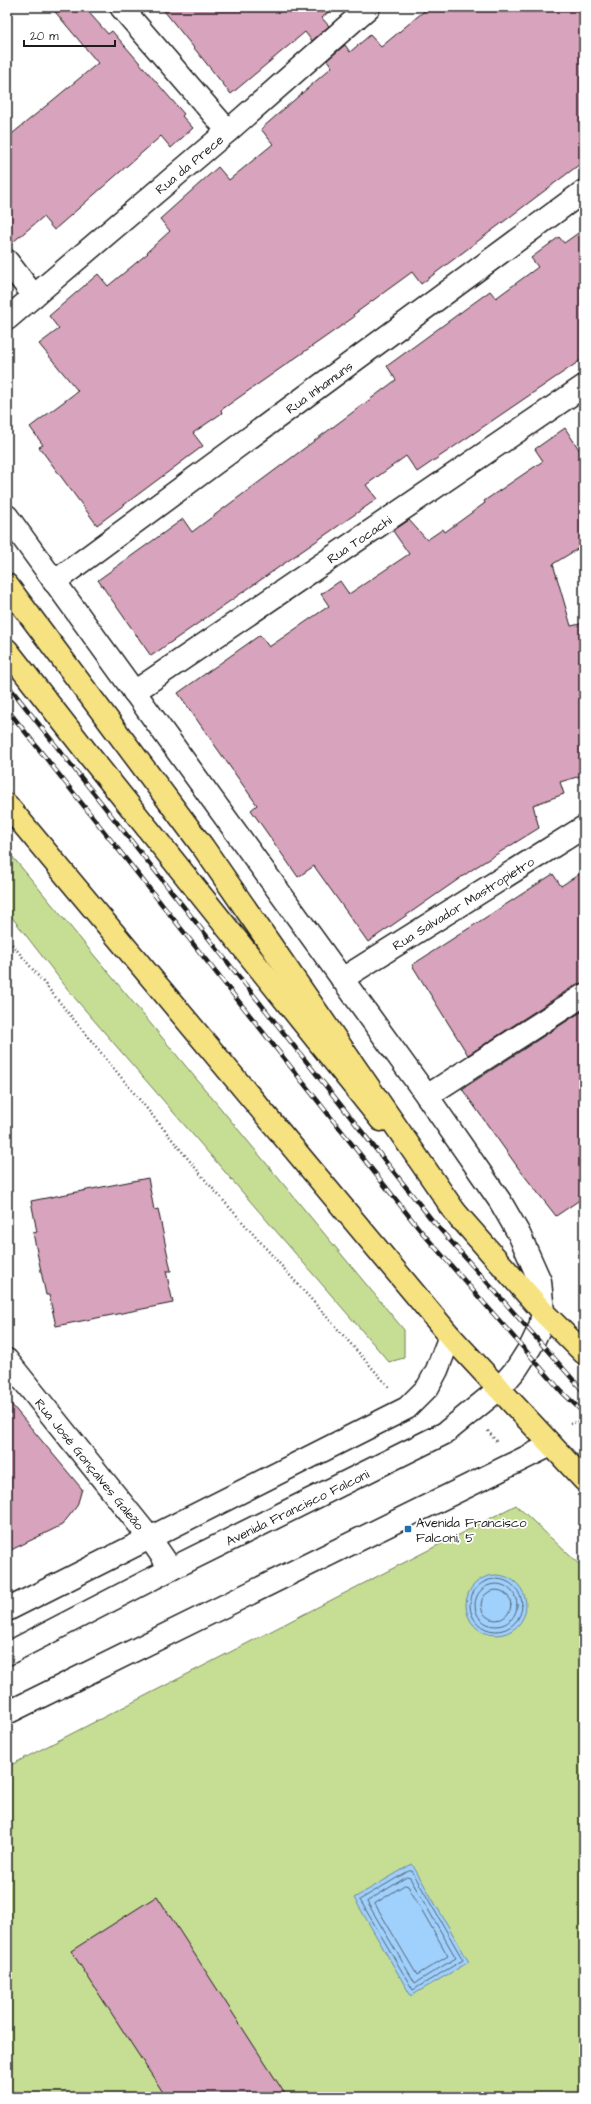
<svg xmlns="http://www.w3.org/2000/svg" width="591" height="2104" viewBox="0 0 591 2104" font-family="'Architects Daughter',sans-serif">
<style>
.green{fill:#c6de94;stroke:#717d58}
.water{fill:#a0d0fc;stroke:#6b88a2}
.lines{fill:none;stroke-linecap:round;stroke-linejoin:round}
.shore{stroke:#516476;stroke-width:1}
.building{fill:#d8a3bc;stroke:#1c1c1c}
.minor-casing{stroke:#1c1c1c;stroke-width:25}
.secondary-casing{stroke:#1c1c1c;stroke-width:25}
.primary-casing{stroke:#1c1c1c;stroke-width:25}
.trunk-casing{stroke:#1c1c1c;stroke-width:25}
.path{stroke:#1c1c1c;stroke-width:2.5;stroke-dasharray:1 3;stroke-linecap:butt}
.minor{stroke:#fff;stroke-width:22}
.secondary{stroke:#fff;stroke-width:22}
.primary{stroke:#f7e281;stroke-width:22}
.trunk{stroke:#f7e281;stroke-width:22}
.rail-casing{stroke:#1c1c1c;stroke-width:4.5}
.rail{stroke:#fff;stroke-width:3;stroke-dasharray:9;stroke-linecap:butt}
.poi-dot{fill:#1f6fb2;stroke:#fff;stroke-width:1.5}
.labels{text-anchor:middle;stroke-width:3.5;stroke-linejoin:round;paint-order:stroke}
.street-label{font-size:13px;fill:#1c1c1c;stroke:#fff}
.poi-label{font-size:13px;fill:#1c1c1c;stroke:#fff;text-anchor:start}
</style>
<rect width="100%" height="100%" fill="#fff"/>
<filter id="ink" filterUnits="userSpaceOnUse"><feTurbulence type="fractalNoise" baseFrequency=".025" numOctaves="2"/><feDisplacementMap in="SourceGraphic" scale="8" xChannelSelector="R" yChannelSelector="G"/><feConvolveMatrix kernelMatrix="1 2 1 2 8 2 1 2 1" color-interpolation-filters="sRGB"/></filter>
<g filter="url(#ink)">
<g class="green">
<path d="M 7,850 L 404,1330 L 404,1358 L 389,1362 L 73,996 L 7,911 Z"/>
<path d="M 516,1505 L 584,1569 L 584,2097 L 7,2097 L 7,1767 Z"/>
</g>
<g class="water">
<circle cx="496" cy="1605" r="30"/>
<path d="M 412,1864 L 469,1962 L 411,1996 L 354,1898 Z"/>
</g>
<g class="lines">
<g class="shore">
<circle cx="496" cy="1605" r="26"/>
<circle cx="496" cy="1605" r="21"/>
<circle cx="496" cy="1605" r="15"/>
<path d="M 409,1871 L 412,1871 L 463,1960 L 413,1990 L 360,1900 Z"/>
<path d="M 407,1877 L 410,1878 L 456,1958 L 415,1983 L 367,1902 Z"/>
<path d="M 405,1885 L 408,1886 L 448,1956 L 417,1975 L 375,1904 Z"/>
</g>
</g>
<g class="building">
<path d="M 51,7 L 84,7 L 108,34 L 112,31 L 184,114 L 182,116 L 193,128 L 171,148 L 161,136 L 54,230 L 43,217 L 7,247 L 7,138 L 98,63 Z"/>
<path d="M 161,7 L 334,7 L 322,18 L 329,26 L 312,41 L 305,32 L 231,94 Z"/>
<path d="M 429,7 L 584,7 L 584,161 L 421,284 L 412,272 L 353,315 L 354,317 L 221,410 L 222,413 L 193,433 L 203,446 L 97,525 L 39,447 L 43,445 L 30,427 L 78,391 L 39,344 L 59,329 L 49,316 L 98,274 L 108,286 L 148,253 L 147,252 L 170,231 L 160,219 L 218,167 L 229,180 L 273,144 L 261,129 L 332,67 L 327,60 L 345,45 L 350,52 L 370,35 L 381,47 Z"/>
<path d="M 584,229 L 584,358 L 417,472 L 406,456 L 366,485 L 377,499 L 151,656 L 98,580 L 183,519 L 192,532 L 396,380 L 387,366 L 490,291 L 496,298 L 538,267 L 531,258 L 559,237 L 564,243 Z"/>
<path d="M 565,428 L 584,457 L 584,545 L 553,564 L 571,626 L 584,623 L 584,775 L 560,782 L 564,794 L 533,805 L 539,828 L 476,867 L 368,942 L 314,866 L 298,877 L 251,810 L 257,805 L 178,693 L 260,635 L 269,647 L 329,606 L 321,594 L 340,581 L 349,594 L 409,554 L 393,531 L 409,520 L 427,540 L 443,529 L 445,532 L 485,503 L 484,501 L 543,461 L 535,449 Z"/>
<path d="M 584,871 L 584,983 L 577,984 L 468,1055 L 412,965 L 553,874 L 561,886 Z"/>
<path d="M 584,1010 L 584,1197 L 556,1216 L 519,1169 L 462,1089 Z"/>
<path d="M 148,1178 L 154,1210 L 158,1209 L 171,1271 L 166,1271 L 173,1303 L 56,1326 L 49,1295 L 46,1295 L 33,1233 L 37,1232 L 31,1201 Z"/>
<path d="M 7,1399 L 82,1489 L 77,1506 L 62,1525 L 7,1552 Z"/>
<path d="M 157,1896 L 287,2097 L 166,2097 L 71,1951 Z"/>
</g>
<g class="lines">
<defs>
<g id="minor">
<path d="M 121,7 L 228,131"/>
<path d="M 7,261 L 34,296"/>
<path d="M 7,319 L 228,131 L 369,7"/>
<path d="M 7,516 L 427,1096 L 500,1201 L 519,1234 L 540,1281 L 543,1312"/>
<path d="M 54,582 L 584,191"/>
<path d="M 134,692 L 584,386"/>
<path d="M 342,979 L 584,827"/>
<path d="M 427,1096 L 584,995"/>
<path d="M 7,1360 L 149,1537 L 171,1569"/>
<path d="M 7,1713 L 551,1445"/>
</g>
<g id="secondary">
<path d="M 7,1610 L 407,1408 L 428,1387 L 437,1370 L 450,1336"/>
<path d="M 7,1654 L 171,1569 L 445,1433 L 499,1389 L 517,1368 L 531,1346 L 540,1327 L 543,1312"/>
</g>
<g id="primary">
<path d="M 7,650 L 92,759 L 381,1120"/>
<path d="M 7,805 L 450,1336 L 584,1480"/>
<path d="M 449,1205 L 543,1312 L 584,1353"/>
</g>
<path id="trunk" d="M 7,585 L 203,847 L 460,1219"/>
</defs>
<use href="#minor" class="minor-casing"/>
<use href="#secondary" class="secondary-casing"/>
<use href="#primary" class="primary-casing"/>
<use href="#trunk" class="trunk-casing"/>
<g class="path">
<path d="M 7,938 L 207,1182 L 389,1387"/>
<path d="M 570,1424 L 584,1419"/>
<path d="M 488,1431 L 496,1441"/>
</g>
<use href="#minor" class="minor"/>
<use href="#secondary" class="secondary"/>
<use href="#primary" class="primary"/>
<use href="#trunk" class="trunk"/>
<defs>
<g id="rail">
<path d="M 7,684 L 432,1220 L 584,1392"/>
<path d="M 7,709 L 420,1230 L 562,1392 L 584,1413"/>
</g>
</defs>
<use href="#rail" class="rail-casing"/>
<use href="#rail" class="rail"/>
</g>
</g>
<rect class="poi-dot" x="404" y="1525" width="8" height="8" rx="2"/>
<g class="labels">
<g class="street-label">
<text transform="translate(189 164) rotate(-40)" y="5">Rua da Prece</text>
<text transform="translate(319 387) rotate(-36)" y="5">Rua Inhamuns</text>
<text transform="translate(359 539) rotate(-34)" y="5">Rua Tocachi</text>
<text transform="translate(463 903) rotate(-32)" y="5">Rua Salvador Mastropietro</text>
<text transform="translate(90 1464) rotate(51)" y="5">Rua José Gonçalves Galeão</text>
<text transform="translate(297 1507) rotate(-26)" y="5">Avenida Francisco Falconi</text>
</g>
<g class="poi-label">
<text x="416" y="1527">Avenida Francisco<tspan x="416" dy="15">Falconi, 5</tspan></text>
</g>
</g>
<rect width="591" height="2104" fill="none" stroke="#fff" stroke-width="24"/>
<rect x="12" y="12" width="567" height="2080" fill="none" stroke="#1c1c1c" stroke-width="1.5" filter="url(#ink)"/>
<path d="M24 40v6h91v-6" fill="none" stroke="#1c1c1c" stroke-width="2"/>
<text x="30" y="40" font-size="12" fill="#1c1c1c" stroke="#ffffff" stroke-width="3" paint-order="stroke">20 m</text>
</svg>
